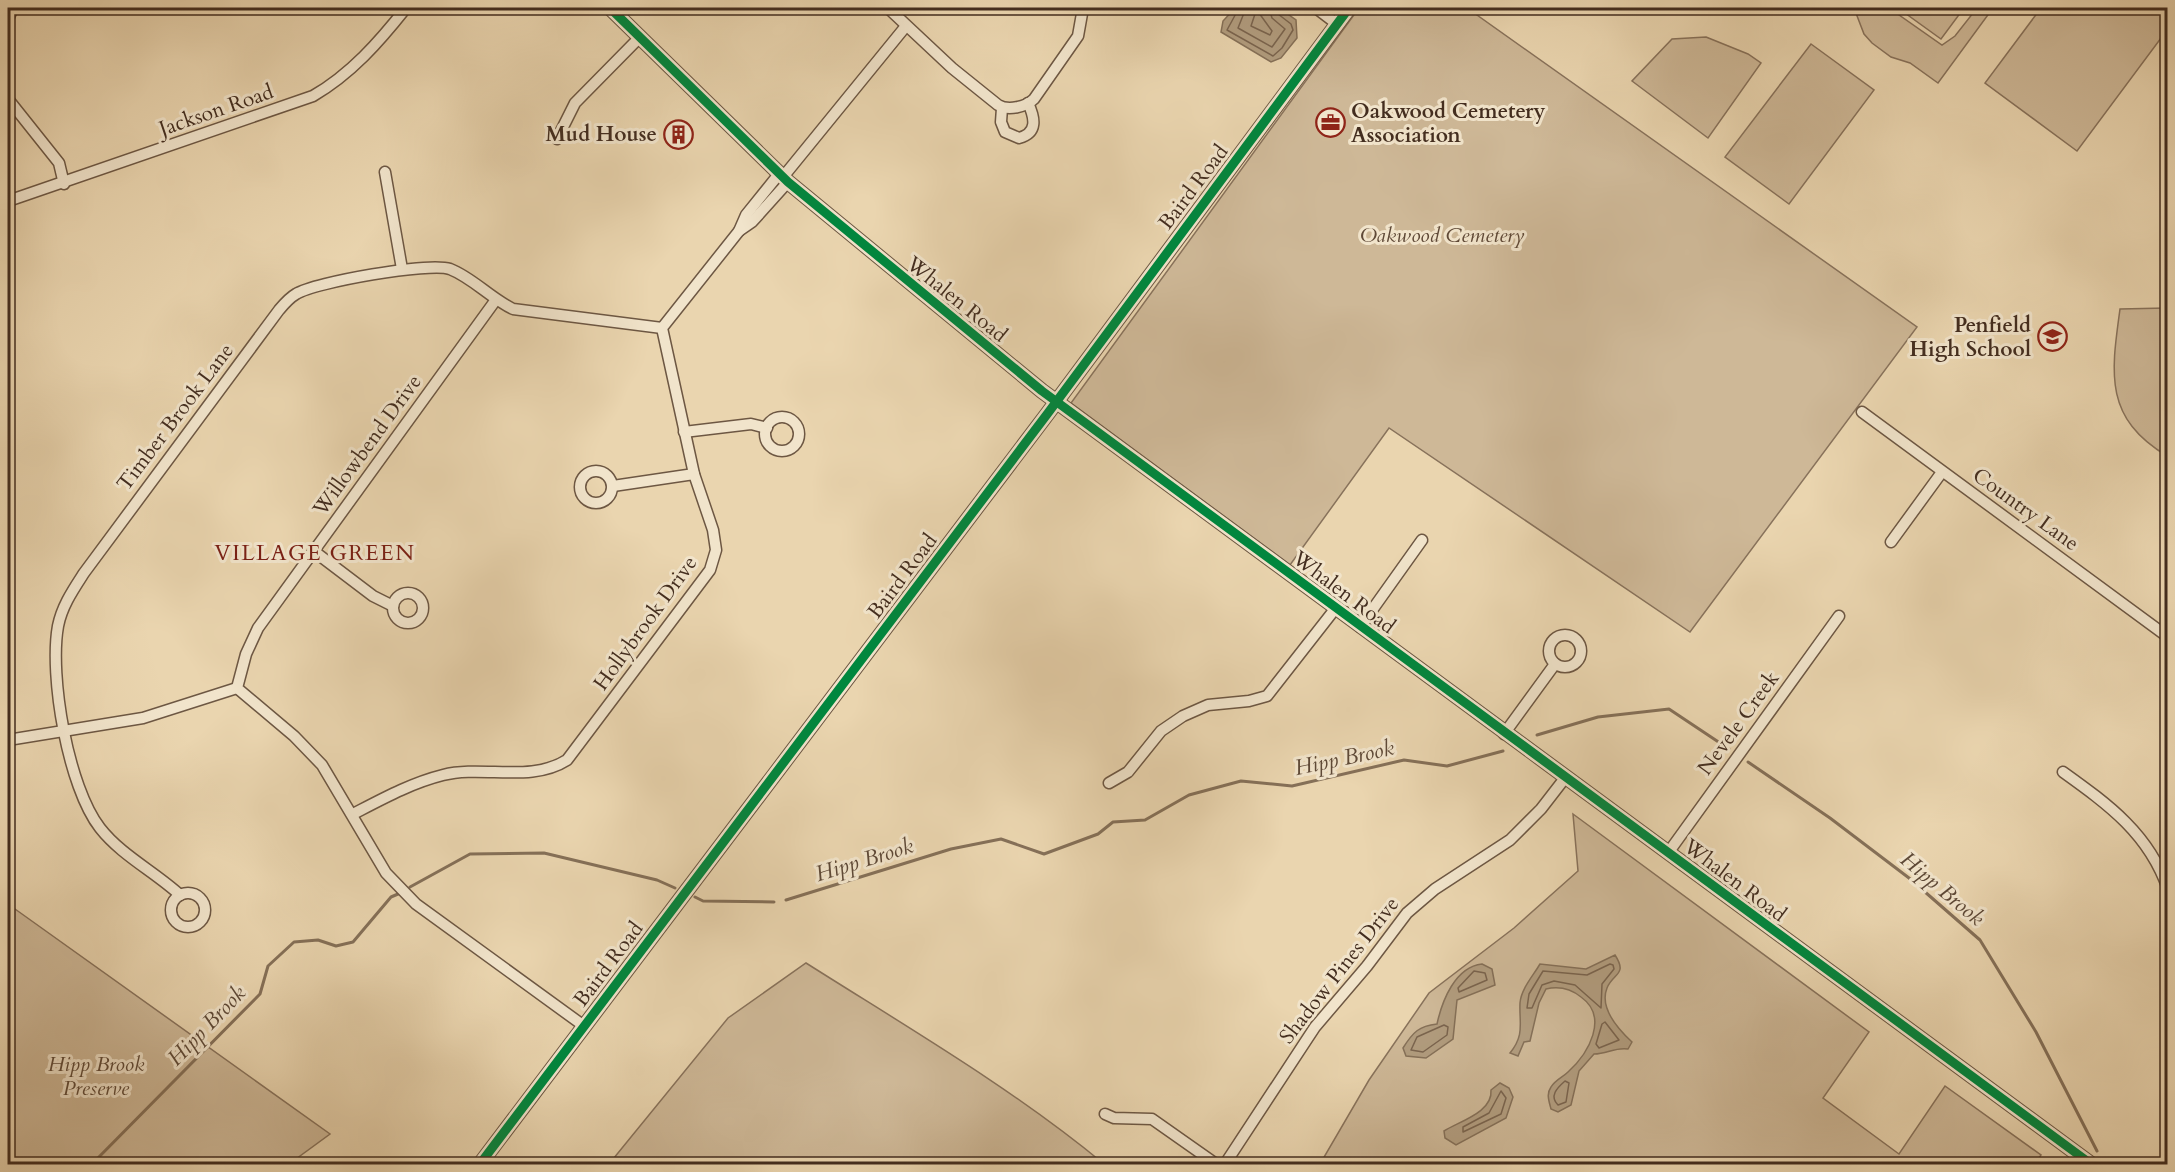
<svg xmlns="http://www.w3.org/2000/svg" width="2175" height="1172" viewBox="0 0 2175 1172" font-family="Cardo,serif">
<style>
.green{fill:#ceb897;stroke:#88725b;stroke-width:1.5}
.water{fill:#b19c7e;stroke:#857058;stroke-width:1.5}
.lines{fill:none;stroke-linecap:round;stroke-linejoin:round}
.shore{stroke:#7a644e;stroke-width:1.5}
.stream{stroke:#857058;stroke-width:3}
.minor-casing{stroke:#6d5743;stroke-width:13}
.tertiary-casing{stroke:#6d5743;stroke-width:16}
.minor{stroke:#f1e4cb;stroke-width:10}
.tertiary{stroke:#f1e4cb;stroke-width:14}
.cycleway-casing{stroke:#f1e4cb;stroke-width:13}
.cycleway{stroke:#00873e;stroke-width:9}
.labels{text-anchor:middle;stroke-width:6;stroke-linejoin:round;paint-order:stroke}
.street-label{font-size:21px;fill:#432d1f;stroke:#f1e4cb}
.poi-label{font-size:21px;font-weight:bold;fill:#432d1f;stroke:#f1e4cb;text-anchor:end}
.park-label{font-size:21px;font-style:italic;fill:#5f4937;stroke:#f1e4cb}
.neighbourhood-label{font-size:22px;letter-spacing:1.5px;fill:#7a1f14;stroke:#f1e4cb}
.water-label{font-size:22px;font-style:italic;fill:#5e4937;stroke:#f1e4cb}
</style>
<rect width="100%" height="100%" fill="#ead5af"/>
<filter id="stains"><feTurbulence type="fractalNoise" baseFrequency=".00333" numOctaves="4"/><feColorMatrix values="0 0 0 0 .2 0 0 0 0 .09 0 0 0 0 .02 0 0 0 .5 -.17"/></filter>
<radialGradient id="worn" r=".72"><stop offset=".6" stop-color="#630" stop-opacity="0"/><stop offset="1" stop-color="#630" stop-opacity=".3"/></radialGradient>
<g class="green">
<path d="M 1359,8 L 1467,8 L 1917,327 L 1690,632 L 1389,428 L 1290,565 L 1071,403 Z"/>
<path d="M 1854,8 L 1889,8 L 1942,45 L 1955,36 L 1977,8 L 1993,8 L 1938,83 L 1910,63 L 1891,57 L 1872,43 L 1864,34 Z"/>
<path d="M 1898,8 L 1964,8 L 1941,39 Z"/>
<path d="M 2041,8 L 2167,8 L 2167,30 L 2077,151 L 1985,83 Z"/>
<path d="M 1706,37 L 1748,54 L 1761,63 L 1708,138 L 1632,81 L 1672,39 Z"/>
<path d="M 1811,44 L 1874,90 L 1789,204 L 1725,157 Z"/>
<path d="M 2167,308 L 2168,308 L 2167,456 C 2104,418 2111,374 2120,309 Z"/>
<path d="M 1573,814 L 1869,1032 L 1823,1098 L 1899,1154 L 1945,1086 L 2041,1155 L 2035,1164 L 1320,1164 L 1369,1080 L 1429,993 L 1514,928 L 1578,871 Z"/>
<path d="M 8,904 L 330,1134 L 289,1164 L 8,1164 Z"/>
<path d="M 806,963 C 907,1027 1012,1088 1104,1164 L 609,1164 L 728,1018 Z"/>
</g>
<g class="water">
<path d="M 1235,8 L 1279,8 L 1296,20 L 1297,38 L 1281,58 L 1271,62 L 1221,32 L 1223,21 Z"/>
<path d="M 1615,955 C 1628,975 1613,973 1607,988 C 1599,1008 1619,1030 1632,1042 L 1628,1049 C 1615,1047 1607,1054 1594,1054 L 1579,1071 L 1571,1105 L 1558,1112 L 1551,1109 C 1549,1101 1546,1094 1551,1087 C 1555,1080 1563,1077 1568,1072 C 1589,1053 1609,1017 1581,997 C 1571,989 1559,986 1546,989 L 1539,1003 L 1530,1041 L 1524,1042 L 1518,1056 L 1510,1053 C 1525,1035 1519,1023 1520,1003 C 1521,989 1533,976 1540,964 L 1586,969 Z"/>
<path d="M 1482,964 L 1492,969 L 1495,985 L 1457,1000 L 1453,1039 L 1426,1058 L 1406,1056 L 1403,1048 C 1413,1032 1419,1026 1437,1024 C 1442,1001 1455,967 1482,964 Z"/>
<path d="M 1500,1083 L 1509,1088 L 1513,1097 L 1506,1118 L 1456,1145 L 1445,1138 L 1444,1131 C 1460,1121 1493,1112 1491,1090 Z"/>
</g>
<g class="lines">
<g class="shore">
<path d="M 1239,8 L 1227,30 L 1273,56 L 1282,48 L 1293,30 L 1291,24 L 1278,14 L 1276,8"/>
<path d="M 1246,8 L 1238,28 L 1272,47 L 1285,29 L 1272,18 L 1269,8"/>
<path d="M 1259,13 L 1272,31 L 1270,35 L 1251,26 L 1255,14 Z"/>
<path d="M 1610,964 L 1613,965 L 1614,969 L 1602,984 L 1601,1008 L 1575,985 L 1554,981 L 1542,985 L 1532,1008 L 1527,1008 L 1529,994 L 1543,971 L 1587,975 Z"/>
<path d="M 1474,971 L 1485,973 L 1487,980 L 1459,992 L 1458,988 Z"/>
<path d="M 1605,1022 L 1619,1040 L 1599,1048 L 1596,1044 L 1602,1024 Z"/>
<path d="M 1444,1025 L 1448,1027 L 1447,1035 L 1423,1052 L 1411,1050 L 1417,1037 Z"/>
<path d="M 1565,1081 L 1569,1083 L 1566,1102 L 1558,1105 C 1549,1096 1557,1088 1565,1081 Z"/>
<path d="M 1501,1091 L 1506,1098 L 1501,1114 L 1463,1132 L 1463,1127 L 1489,1113 Z"/>
</g>
<g class="stream">
<path d="M 1537,735 L 1598,717 L 1669,709 L 1729,749"/>
<path d="M 1748,762 L 1830,818 L 1909,878 L 1980,940 L 2036,1032 L 2097,1151"/>
<path d="M 410,887 L 470,854 L 544,853 L 657,880 L 675,888"/>
<path d="M 695,897 L 703,901 L 774,902"/>
<path d="M 786,900 L 951,849 L 1001,839 L 1044,854 L 1098,834 L 1113,822 L 1145,820 L 1189,795 L 1241,781 L 1292,786 L 1404,760 L 1447,766 L 1503,751"/>
<path d="M 92,1164 L 260,994 L 268,966 L 294,942 L 318,940 L 336,946 L 353,942 L 391,897 L 398,894"/>
</g>
<defs>
<g id="minor">
<path d="M 888,8 L 952,68 L 998,105 C 1008,111 1026,107 1034,99 L 1078,36 L 1083,8"/>
<path d="M 1316,8 L 1337,24"/>
<path d="M 8,19 L 13,8"/>
<path d="M 8,99 L 59,163 L 64,184"/>
<path d="M 1002,108 L 1001,122 L 1005,132 L 1019,138 C 1038,133 1035,118 1028,103"/>
<path d="M 557,139 L 575,103 L 640,37"/>
<path d="M 385,172 L 402,269"/>
<path d="M 783,177 L 906,26"/>
<path d="M 8,201 L 313,96 C 351,74 379,42 406,8"/>
<path d="M 739,231 L 752,222 L 788,182"/>
<path d="M 495,301 L 258,628 L 246,654 L 237,688 L 294,736 L 322,765 L 386,873 L 416,904 L 584,1026"/>
<path d="M 1862,412 L 2168,637"/>
<circle cx="782" cy="434" r="17"/>
<path d="M 684,432 L 751,424 L 767,428"/>
<circle cx="596" cy="487" r="16"/>
<path d="M 613,486 L 694,474"/>
<path d="M 1891,542 L 1942,472"/>
<path d="M 315,552 L 373,596 L 393,606"/>
<circle cx="408" cy="608" r="15"/>
<path d="M 1360,627 L 1422,540"/>
<circle cx="1565" cy="651" r="16"/>
<path d="M 1504,734 L 1555,664"/>
<path d="M 8,740 L 143,718 L 237,688"/>
<path d="M 2063,772 C 2109,805 2149,834 2168,889"/>
<path d="M 1109,783 L 1128,772 L 1161,731 L 1183,716 L 1208,705 L 1249,701 L 1267,696 L 1335,609"/>
<path d="M 353,814 C 382,799 411,783 443,775 C 483,765 531,783 567,760 L 710,570 L 716,550 L 713,530 L 694,474 L 662,328 L 739,231 L 746,215 L 779,174"/>
<path d="M 1668,853 L 1839,616"/>
<circle cx="188" cy="910" r="17"/>
<path d="M 180,895 C 155,872 121,855 100,828 C 68,787 49,676 58,626 C 62,606 73,590 84,573 L 279,310 C 284,304 289,298 296,294 C 315,282 430,262 450,269 C 473,278 490,298 513,309 L 662,328"/>
<path d="M 1105,1114 L 1114,1118 L 1152,1119 L 1216,1164"/>
<path d="M 1225,1164 L 1315,1027 L 1367,966 L 1407,913 L 1435,889 L 1510,840 L 1541,809 L 1565,778"/>
</g>
<g id="tertiary">
<path d="M 610,8 L 788,182 L 1042,391 L 2091,1164"/>
<path d="M 480,1164 L 1048,413 L 1349,8"/>
</g>
</defs>
<use href="#minor" class="minor-casing"/>
<use href="#tertiary" class="tertiary-casing"/>
<use href="#minor" class="minor"/>
<use href="#tertiary" class="tertiary"/>
<defs>
<g id="cycleway">
<path d="M 610,8 L 788,182 L 1042,391 L 2091,1164"/>
<path d="M 480,1164 L 1048,413 L 1349,8"/>
</g>
</defs>
<use href="#cycleway" class="cycleway-casing"/>
<use href="#cycleway" class="cycleway"/>
</g>
<defs>
<symbol id="office-ring" viewBox="-11 -11 22 22"><circle r="9.5" fill="#f1e4cb" stroke="#8f2418" stroke-width="1.5"/><path d="M-6-3h4V-5.5h4V-3h4V5H-6ZM-1-4.5V-3h2v-1.5ZM-6 0V1H6V0Z" fill="#8f2418"/></symbol>
<symbol id="building-ring" viewBox="-11 -11 22 22"><circle r="9.5" fill="#f1e4cb" stroke="#8f2418" stroke-width="1.5"/><path d="M-4-6H4V6H1V3H-1V6H-4ZM-2.5-4.3h1.7v1.8h-1.7ZM.8-4.3h1.7v1.8H.8ZM-2.5-1h1.7V.8h-1.7ZM.8-1h1.7V.8H.8Z" fill="#8f2418"/></symbol>
<symbol id="school-ring" viewBox="-11 -11 22 22"><circle r="9.5" fill="#f1e4cb" stroke="#8f2418" stroke-width="1.5"/><path d="M0-5L7-2L0 1L-7-2ZM-4 1L0 2.5L4 1V4Q0 6-4 4Z" fill="#8f2418"/></symbol>
</defs>
<g fill-rule="evenodd">
<use href="#office-ring" x="1314" y="106" width="33" height="33"/>
<use href="#building-ring" x="662" y="118" width="33" height="33"/>
<use href="#school-ring" x="2036" y="320" width="33" height="33"/>
</g>
<g class="labels">
<g class="street-label">
<text transform="translate(216 110) rotate(-19)" y="7">Jackson Road</text>
<text transform="translate(1193 187) rotate(-53)" y="7">Baird Road</text>
<text transform="translate(957 299) rotate(39)" y="7">Whalen Road</text>
<text transform="translate(175 417) rotate(-53)" y="7">Timber Brook Lane</text>
<text transform="translate(367 445) rotate(-54)" y="7">Willowbend Drive</text>
<text transform="translate(2026 509) rotate(36)" y="7">Country Lane</text>
<text transform="translate(902 576) rotate(-53)" y="7">Baird Road</text>
<text transform="translate(1344 592) rotate(37)" y="7">Whalen Road</text>
<text transform="translate(645 623) rotate(-54)" y="7">Hollybrook Drive</text>
<text transform="translate(1738 723) rotate(-54)" y="7">Nevele Creek</text>
<text transform="translate(1735 880) rotate(37)" y="7">Whalen Road</text>
<text transform="translate(608 964) rotate(-53)" y="7">Baird Road</text>
<text transform="translate(1339 970) rotate(-52)" y="7">Shadow Pines Drive</text>
</g>
<g class="poi-label">
<text x="1351" y="118" text-anchor="start">Oakwood Cemetery<tspan x="1351" dy="24">Association</tspan></text>
<text x="657" y="141">Mud House</text>
<text x="2031" y="332">Penfield<tspan x="2031" dy="24">High School</tspan></text>
</g>
<g class="park-label">
<text x="1442" y="242">Oakwood Cemetery</text>
<text x="96" y="1071">Hipp Brook<tspan x="96" dy="24">Preserve</tspan></text>
</g>
<g class="neighbourhood-label">
<text x="315" y="560">VILLAGE GREEN</text>
</g>
<g class="water-label">
<text transform="translate(1344 757) rotate(-12)" y="8">Hipp Brook</text>
<text transform="translate(864 859) rotate(-17)" y="8">Hipp Brook</text>
<text transform="translate(1943 888) rotate(40)" y="8">Hipp Brook</text>
<text transform="translate(206 1025) rotate(-46)" y="8">Hipp Brook</text>
</g>
</g>
<rect width="2175" height="1172" fill="none" stroke="#ead5af" stroke-width="30"/>
<rect x="9" y="9" width="2157" height="1154" fill="none" stroke="#432d1f" stroke-width="3"/>
<rect x="15" y="15" width="2145" height="1142" fill="none" stroke="#432d1f" stroke-width="1.5"/>
<rect width="100%" height="100%" filter="url(#stains)"/>
<rect width="100%" height="100%" fill="url(#worn)"/>
</svg>
